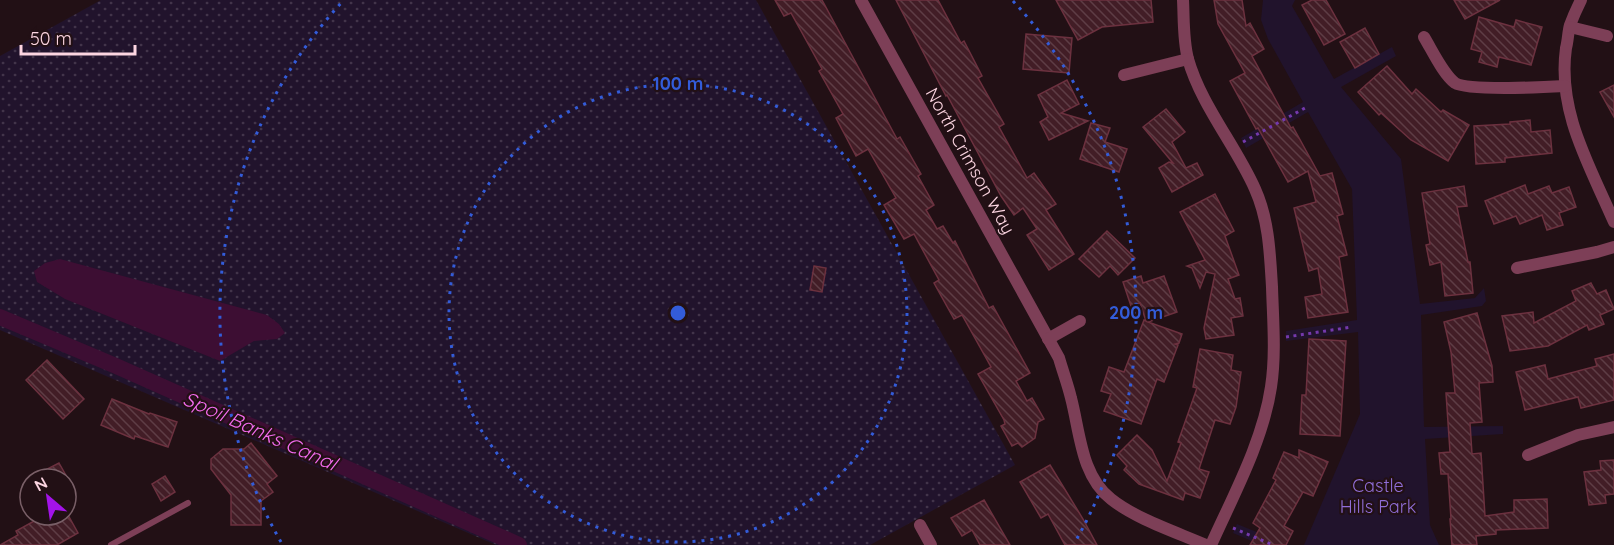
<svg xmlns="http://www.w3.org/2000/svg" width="1614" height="545" viewBox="0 0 1614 545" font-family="Quicksand,sans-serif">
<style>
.grass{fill:url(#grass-dots)}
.park{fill:#21132c}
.water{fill:#3d0e33}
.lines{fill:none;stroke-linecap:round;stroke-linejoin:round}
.canal{stroke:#3d0e33;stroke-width:16}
.building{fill:url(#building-back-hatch);stroke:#6c313f;stroke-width:1.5}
.path{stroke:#7439ac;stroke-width:3;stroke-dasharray:3 4.5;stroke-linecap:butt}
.lane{stroke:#7d3f57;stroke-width:6}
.street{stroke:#7d3f57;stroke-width:12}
.ring{fill:none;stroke:#335cd9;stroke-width:3;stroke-dasharray:3 6}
.labels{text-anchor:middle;stroke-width:4.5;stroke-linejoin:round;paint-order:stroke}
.street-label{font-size:18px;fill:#fcd5e1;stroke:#221015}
.park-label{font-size:18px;fill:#906ed8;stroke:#221015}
.water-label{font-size:20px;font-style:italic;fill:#f36bee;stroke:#221015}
.centre{fill:#335cd9;stroke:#221015;stroke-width:3}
.ring-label{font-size:18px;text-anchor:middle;font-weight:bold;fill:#335cd9;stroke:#221015;stroke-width:4.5;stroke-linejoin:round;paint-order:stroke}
</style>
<defs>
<pattern id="grass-dots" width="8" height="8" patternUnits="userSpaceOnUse" patternTransform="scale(1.5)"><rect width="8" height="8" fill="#21132c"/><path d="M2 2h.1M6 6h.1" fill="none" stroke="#42344a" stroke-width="1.8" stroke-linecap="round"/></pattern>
<pattern id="building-back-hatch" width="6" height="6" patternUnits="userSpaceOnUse" patternTransform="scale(1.5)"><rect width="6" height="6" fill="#421d26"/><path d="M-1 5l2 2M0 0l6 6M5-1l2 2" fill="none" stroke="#5e3d45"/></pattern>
</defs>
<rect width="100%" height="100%" fill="#221015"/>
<path class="grass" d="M 101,0 L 756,0 L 1015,465 L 870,545 L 496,545 L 0,330 L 0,56 Z"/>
<g class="park">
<path d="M 1263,0 L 1295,0 L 1292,6 L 1334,79 L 1392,47 L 1396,56 L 1341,87 L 1401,159 L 1420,304 L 1475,298 L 1484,288 L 1486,301 L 1482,306 L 1421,315 L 1424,427 L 1503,426 L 1503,434 L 1425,439 L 1430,525 L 1439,545 L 1304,545 L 1360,414 L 1358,332 L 1286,341 L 1286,331 L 1357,320 L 1352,189 L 1308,112 L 1246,148 L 1241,138 L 1303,102 L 1268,39 L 1261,20 Z"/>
<path d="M 1237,524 L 1289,545 L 1261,545 L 1233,533 Z"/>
</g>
<path class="water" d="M 60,259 L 267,315 L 279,324 L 285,333 L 277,339 L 254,341 L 220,361 L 65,299 L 37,282 L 34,271 L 45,263 Z"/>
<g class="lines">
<path class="canal" d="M 0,317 L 116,366 L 519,545"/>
</g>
<g class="building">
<path d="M 775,0 L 822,0 L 897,139 L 900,137 L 921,174 L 918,176 L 934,205 L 926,210 L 937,229 L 943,226 L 953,243 L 955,241 L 989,308 L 993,306 L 1030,373 L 1016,381 L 1027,401 L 1032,398 L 1044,419 L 1038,422 L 1035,438 L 1022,447 L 1018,443 L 1012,446 L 1001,426 L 1005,424 L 1004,420 L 978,374 L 991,367 L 962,315 L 954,319 L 934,283 L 939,280 L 914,234 L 904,239 L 884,205 L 896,198 L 868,149 L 856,156 L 836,118 L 843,114 L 819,71 L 822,69 L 791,13 L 784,16 Z"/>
<path d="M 896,0 L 938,0 L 961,43 L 964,41 L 982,76 L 978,78 L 1004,124 L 999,127 L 1027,178 L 1034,173 L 1056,204 L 1046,210 L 1074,254 L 1049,270 L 1027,235 L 1037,229 L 1023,208 L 1014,215 L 1001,196 L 947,95 L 946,96 Z"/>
<path d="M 1056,0 L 1151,0 L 1153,22 L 1102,27 L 1078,40 Z"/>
<path d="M 1214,0 L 1242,0 L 1246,26 L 1250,23 L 1264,49 L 1252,56 L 1291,128 L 1293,127 L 1320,176 L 1332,173 L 1343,214 L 1337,216 L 1347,255 L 1339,257 L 1348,312 L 1308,318 L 1305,297 L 1322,294 L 1318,268 L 1309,271 L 1294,208 L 1316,202 L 1308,171 L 1288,182 L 1258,128 L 1256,129 L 1230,81 L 1245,73 L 1218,24 Z"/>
<path d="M 1312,0 L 1326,0 L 1345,34 L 1324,45 L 1302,5 Z"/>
<path d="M 1454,0 L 1500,0 L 1465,19 Z"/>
<path d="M 1479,17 L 1514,27 L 1516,20 L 1542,27 L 1531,65 L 1499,57 L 1497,67 L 1479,62 L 1482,52 L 1471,49 Z"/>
<path d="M 1365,28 L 1379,54 L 1355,68 L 1340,42 Z"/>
<path d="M 1026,34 L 1072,38 L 1069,73 L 1023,69 Z"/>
<path d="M 1387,66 L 1412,94 L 1416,89 L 1441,112 L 1443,110 L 1469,125 L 1448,161 L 1411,140 L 1381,113 L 1379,115 L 1358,92 Z"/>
<path d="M 1067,80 L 1079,104 L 1061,113 L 1088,121 L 1049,140 L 1040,122 L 1048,117 L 1038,95 Z"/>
<path d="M 1614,85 L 1614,117 L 1600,92 Z"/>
<path d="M 1166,109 L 1185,132 L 1172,142 L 1186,168 L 1197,163 L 1203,175 L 1172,192 L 1159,168 L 1169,162 L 1173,163 L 1143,127 Z"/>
<path d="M 1530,120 L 1531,132 L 1550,130 L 1552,153 L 1505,158 L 1505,162 L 1476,164 L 1474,126 L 1510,124 L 1510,122 Z"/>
<path d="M 1091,123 L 1110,128 L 1105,142 L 1127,149 L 1119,172 L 1080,159 Z"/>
<path d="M 1525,185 L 1528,194 L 1549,186 L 1552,193 L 1569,187 L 1576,207 L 1559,213 L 1563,225 L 1547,230 L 1542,215 L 1520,224 L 1516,216 L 1494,224 L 1485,201 Z"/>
<path d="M 1464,186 L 1467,206 L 1457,207 L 1468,262 L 1470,262 L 1473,293 L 1445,296 L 1441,262 L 1430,265 L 1426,245 L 1430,244 L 1422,193 Z"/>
<path d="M 1215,194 L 1234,231 L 1225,236 L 1239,275 L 1228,279 L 1235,299 L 1240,298 L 1243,316 L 1231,318 L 1234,335 L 1206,339 L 1204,328 L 1215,274 L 1206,272 L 1200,288 L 1192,268 L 1187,266 L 1205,260 L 1180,212 Z"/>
<path d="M 1107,231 L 1135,258 L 1118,275 L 1110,266 L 1099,277 L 1079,259 Z"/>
<path d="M 814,266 L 826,268 L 822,292 L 810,290 Z"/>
<path d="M 1141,276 L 1143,283 L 1164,276 L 1177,312 L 1148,322 L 1182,334 L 1179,343 L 1175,344 L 1178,345 L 1164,382 L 1157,379 L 1141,424 L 1104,411 L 1111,394 L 1101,391 L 1109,367 L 1124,372 L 1144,320 L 1146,321 L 1140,303 L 1131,306 L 1123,282 Z"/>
<path d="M 1591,283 L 1597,294 L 1606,290 L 1614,309 L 1600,315 L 1604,324 L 1589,330 L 1587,325 L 1548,346 L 1510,351 L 1502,316 L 1533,312 L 1534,323 L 1576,301 L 1572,291 Z"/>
<path d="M 1477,313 L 1492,366 L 1493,382 L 1479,383 L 1482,422 L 1470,423 L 1472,454 L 1481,453 L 1485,516 L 1514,512 L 1514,500 L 1547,499 L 1548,528 L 1496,530 L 1496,534 L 1476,536 L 1477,545 L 1452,545 L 1450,519 L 1451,519 L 1448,474 L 1441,474 L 1439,453 L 1450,452 L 1446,393 L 1455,393 L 1451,352 L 1444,322 Z"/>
<path d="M 1309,339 L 1346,341 L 1340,436 L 1300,434 L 1302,395 L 1306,395 Z"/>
<path d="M 1200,349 L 1233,355 L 1231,370 L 1241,372 L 1236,407 L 1230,424 L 1215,420 L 1199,469 L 1209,472 L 1200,498 L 1185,493 L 1183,500 L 1139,484 L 1124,470 L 1127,466 L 1117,455 L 1137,435 L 1152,450 L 1167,481 L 1181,443 L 1178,442 L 1197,388 L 1193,387 Z"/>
<path d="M 1614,354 L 1614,400 L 1581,408 L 1578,397 L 1525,410 L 1516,372 L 1545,365 L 1548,379 L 1597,366 L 1595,359 Z"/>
<path d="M 47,360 L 84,399 L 63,419 L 26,380 Z"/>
<path d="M 112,399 L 149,414 L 150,413 L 177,422 L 168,447 L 135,436 L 134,439 L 101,425 Z"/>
<path d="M 251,443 L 277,476 L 267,484 L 273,492 L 261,501 L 261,525 L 231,525 L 231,495 L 211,469 L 211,459 L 223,449 L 244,449 Z"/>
<path d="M 1299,450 L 1328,462 L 1313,496 L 1303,492 L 1284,526 L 1293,531 L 1286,545 L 1250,545 L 1260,528 L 1253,523 L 1276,480 L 1273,478 L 1284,452 L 1299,458 Z"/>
<path d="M 1614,460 L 1614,494 L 1605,495 L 1606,503 L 1589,505 L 1584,472 L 1601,470 L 1600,461 Z"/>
<path d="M 59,463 L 68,479 L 28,479 Z"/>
<path d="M 1050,465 L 1083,519 L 1097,545 L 1065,545 L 1048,514 L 1041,518 L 1020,482 Z"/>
<path d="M 165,476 L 175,492 L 161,501 L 152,484 Z"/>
<path d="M 984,500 L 1010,545 L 980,545 L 972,530 L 962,536 L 951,518 Z"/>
<path d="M 45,515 L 68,515 L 78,533 L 57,545 L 0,545 L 18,535 L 16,531 Z"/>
</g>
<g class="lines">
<g class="path">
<path d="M 1243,142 L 1305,108"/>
<path d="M 1286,337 L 1352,327"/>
<path d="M 1233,528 L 1273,545"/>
</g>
<path class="lane" d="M 111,545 L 188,503"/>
<g class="street">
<path d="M 861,0 L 1059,358 C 1063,372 1068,385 1071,398 C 1080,432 1081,476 1111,499 C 1136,519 1176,532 1206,545"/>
<path d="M 1183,0 C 1184,19 1183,40 1188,59 C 1201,105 1236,146 1255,189 C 1269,220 1270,254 1272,287 C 1273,320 1276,354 1271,387 C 1263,441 1233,496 1211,545"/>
<path d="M 1581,0 C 1577,8 1573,17 1570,25 C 1568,32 1568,41 1566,48 C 1557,112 1590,166 1614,222"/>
<path d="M 1570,27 L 1607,36"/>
<path d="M 1424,37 C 1432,50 1443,74 1455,83 C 1468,91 1547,87 1565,86"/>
<path d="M 1124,75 L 1188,59"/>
<path d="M 1517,268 L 1597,252 L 1614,247"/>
<path d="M 1048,339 L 1080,321"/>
<path d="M 1528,455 L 1578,435 L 1614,427"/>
<path d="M 920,525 L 931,545"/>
</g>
</g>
<g class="ring">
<circle cx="678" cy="313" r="229"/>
<path d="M281 542A458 458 0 0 1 343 1M1013 1A458 458 0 0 1 1075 542"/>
</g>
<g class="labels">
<g class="street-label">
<text transform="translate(970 161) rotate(61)" y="6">North Crimson Way</text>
</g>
<g class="park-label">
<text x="1378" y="492">Castle<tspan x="1378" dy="21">Hills Park</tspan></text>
</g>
<g class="water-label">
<text transform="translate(260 431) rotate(24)" y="7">Spoil Banks Canal</text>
</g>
</g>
<circle cx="678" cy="313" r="9" class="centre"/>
<g class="ring-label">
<text x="678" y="90">100 m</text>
<text x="1136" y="319">200 m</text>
</g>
<g transform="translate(48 497) rotate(331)"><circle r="28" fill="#221015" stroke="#795f67" stroke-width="1.5"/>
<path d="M0-4.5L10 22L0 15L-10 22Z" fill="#a313e9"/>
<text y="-9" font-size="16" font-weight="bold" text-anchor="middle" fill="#fcd5e1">N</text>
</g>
<path d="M21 45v9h114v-9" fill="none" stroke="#fcd5e1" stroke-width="3"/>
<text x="30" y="45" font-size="18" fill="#fcd5e1" stroke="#221015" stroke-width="4.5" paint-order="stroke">50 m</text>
</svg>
